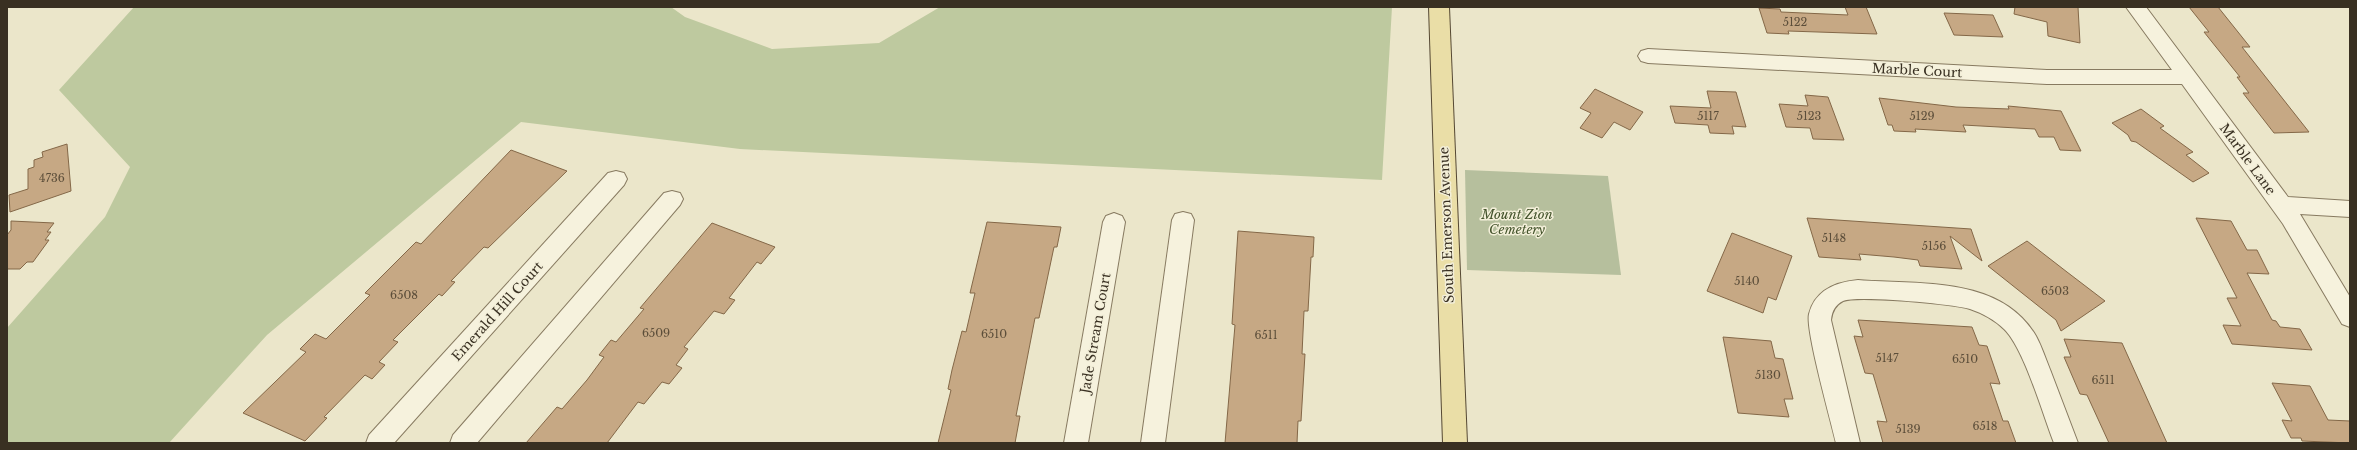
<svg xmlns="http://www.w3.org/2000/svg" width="2357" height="450" viewBox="0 0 2357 450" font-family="'Libre Baskerville',serif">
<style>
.green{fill:#bec99f}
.cemetery{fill:#b6bf9d}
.building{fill:#c6a884;stroke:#846848}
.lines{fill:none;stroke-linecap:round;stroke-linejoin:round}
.minor-casing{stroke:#877a60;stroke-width:2}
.major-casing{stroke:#554833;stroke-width:2}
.minor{fill:#f6f2dd;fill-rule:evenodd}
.major{fill:#eadea7;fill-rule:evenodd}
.labels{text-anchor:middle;stroke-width:3;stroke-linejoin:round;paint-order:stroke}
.number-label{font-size:11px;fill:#5c4e3a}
.street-label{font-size:13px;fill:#393022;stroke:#f3efd9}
.park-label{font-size:13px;font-style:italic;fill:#43532b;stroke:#f3efd9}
</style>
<rect width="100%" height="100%" fill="#ebe6ca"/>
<path class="green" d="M 134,7 L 671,7 L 685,17 L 772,49 L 879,43 L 940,7 L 1392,7 L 1382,180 L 740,149 L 521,122 L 267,335 L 169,443 L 7,443 L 7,328 L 105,217 L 130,167 L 59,90 Z"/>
<path class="cemetery" d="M 1465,170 L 1608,176 L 1621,275 L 1467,270 Z"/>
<g class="building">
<path d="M 1845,7 L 1866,7 L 1877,34 L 1788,31 L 1789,34 L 1767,33 L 1759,8 L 1780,9 L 1781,12 L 1848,15 Z"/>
<path d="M 2015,7 L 2078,7 L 2080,43 L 2048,36 L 2047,22 L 2014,14 Z"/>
<path d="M 2189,7 L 2218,7 L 2250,47 L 2242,47 L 2309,132 L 2274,133 L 2243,93 L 2249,93 L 2237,77 L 2240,77 L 2204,32 L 2209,32 Z"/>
<path d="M 1944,13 L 1993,15 L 2003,37 L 1954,35 Z"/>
<path d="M 1595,89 L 1643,112 L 1630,130 L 1614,122 L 1602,138 L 1580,128 L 1591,113 L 1580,108 Z"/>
<path d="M 1707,91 L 1736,92 L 1746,127 L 1732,126 L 1734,134 L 1710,133 L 1708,125 L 1675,123 L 1670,106 L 1711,108 Z"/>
<path d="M 1805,95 L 1828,97 L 1844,140 L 1813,139 L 1810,128 L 1786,127 L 1779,104 L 1808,106 Z"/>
<path d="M 1879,98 L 1956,107 L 2009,109 L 2008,106 L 2061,111 L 2081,151 L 2060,150 L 2054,137 L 2039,137 L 2035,129 L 1963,125 L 1966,132 L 1915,129 L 1916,132 L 1894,131 L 1892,125 L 1888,125 Z"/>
<path d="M 2141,109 L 2164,126 L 2160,128 L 2193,152 L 2186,155 L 2209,173 L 2193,182 L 2136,142 L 2131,141 L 2128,135 L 2112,123 Z"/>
<path d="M 67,144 L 71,191 L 10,212 L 9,195 L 28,189 L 28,169 L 34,167 L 34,160 L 43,157 L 42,152 Z"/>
<path d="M 511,150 L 567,171 L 488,248 L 484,247 L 451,281 L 455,282 L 442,296 L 439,294 L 393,340 L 398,342 L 379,362 L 385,365 L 372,379 L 365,375 L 324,417 L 327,418 L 305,441 L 243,413 L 306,352 L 300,349 L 315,334 L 326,339 L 370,295 L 365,293 L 416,242 L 421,244 Z"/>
<path d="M 1807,218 L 1971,229 L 1982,261 L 1950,236 L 1962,269 L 1920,266 L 1918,260 L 1894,257 L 1859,254 L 1861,260 L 1819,257 Z"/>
<path d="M 2196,218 L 2231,221 L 2247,250 L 2257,250 L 2269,274 L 2247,273 L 2272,320 L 2276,321 L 2280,327 L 2300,329 L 2312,350 L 2232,344 L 2223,325 L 2241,326 L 2227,298 L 2237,298 Z"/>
<path d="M 11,221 L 54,223 L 47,232 L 51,232 L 45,240 L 49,240 L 33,262 L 27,262 L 20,269 L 7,269 L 7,235 L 11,230 Z"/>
<path d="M 987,222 L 1061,227 L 1057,247 L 1054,247 L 1039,318 L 1035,318 L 1016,416 L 1020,416 L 1015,443 L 938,443 L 951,390 L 948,389 L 952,370 L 962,331 L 966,332 L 975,293 L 970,293 Z"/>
<path d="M 712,223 L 775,247 L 761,264 L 757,262 L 729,298 L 735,300 L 724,314 L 714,311 L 684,347 L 688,349 L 676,365 L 682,368 L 669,384 L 662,382 L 644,404 L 638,402 L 607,443 L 526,443 L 557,407 L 562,409 L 587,380 L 604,357 L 599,355 L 611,340 L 616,342 L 644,309 L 640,308 Z"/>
<path d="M 1238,231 L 1314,237 L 1313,257 L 1311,257 L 1308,311 L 1304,311 L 1302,354 L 1305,354 L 1301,421 L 1298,421 L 1297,443 L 1225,443 L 1235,325 L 1232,324 Z"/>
<path d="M 1732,233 L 1792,256 L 1776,300 L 1768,297 L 1763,313 L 1707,291 Z"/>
<path d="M 2027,241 L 2067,272 L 2105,301 L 2061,331 L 2056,320 L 1988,266 Z"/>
<path d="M 1858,320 L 1972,327 L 1979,345 L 1987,346 L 2000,384 L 1990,383 L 2003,421 L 2008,421 L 2016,443 L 1883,443 L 1877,421 L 1887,422 L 1873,374 L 1865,373 L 1854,336 L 1863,337 Z"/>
<path d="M 1723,337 L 1771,341 L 1775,358 L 1783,359 L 1793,399 L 1784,399 L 1789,417 L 1738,413 Z"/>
<path d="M 2064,339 L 2122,343 L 2167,443 L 2109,443 L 2087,395 L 2080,394 L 2064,357 L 2071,357 Z"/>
<path d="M 2272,383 L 2310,386 L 2328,420 L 2350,421 L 2350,443 L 2302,441 L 2301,438 L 2291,438 L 2282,420 L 2292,421 Z"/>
</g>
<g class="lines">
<defs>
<g id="minor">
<path d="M 2126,7 L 2146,7 L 2288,197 L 2350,201 L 2350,217 L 2300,214 L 2350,297 L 2350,327 L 2342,324 L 2283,224 L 2182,84 L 2047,84 L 1648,63 L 1641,61 L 1638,56 L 1641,51 L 1648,49 L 2047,70 L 2172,70 Z"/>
<path d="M 616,171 L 624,173 L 627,179 L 624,185 L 394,443 L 366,443 L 369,435 L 608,173 Z"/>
<path d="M 672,191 L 680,193 L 683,199 L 680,205 L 477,443 L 450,443 L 453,435 L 664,193 Z"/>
<path d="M 1183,212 L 1191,214 L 1194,220 L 1165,443 L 1141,443 L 1172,220 L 1175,214 Z"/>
<path d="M 1114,213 L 1122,216 L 1125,222 L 1088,443 L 1064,443 L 1103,222 L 1106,216 Z"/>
<path d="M 1858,280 C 1918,285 2000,275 2036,336 C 2042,347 2046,360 2051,372 C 2060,396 2069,419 2078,443 L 2054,443 C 2043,415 2024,348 2004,329 C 1995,320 1982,313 1970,309 C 1953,304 1857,295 1843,301 C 1835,305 1832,311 1831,320 L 1860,443 L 1836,443 C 1831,421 1805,329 1809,314 C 1815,290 1836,282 1858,280 Z"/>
</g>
<path id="major" d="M 1429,7 L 1449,7 L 1467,443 L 1443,443 Z"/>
</defs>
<use href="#minor" class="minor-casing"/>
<use href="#major" class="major-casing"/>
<use href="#minor" class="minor"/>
<use href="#major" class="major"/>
</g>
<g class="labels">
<g class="number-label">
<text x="1795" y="26">5122</text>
<text x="1708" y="120">5117</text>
<text x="1809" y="120">5123</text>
<text x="1922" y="120">5129</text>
<text x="52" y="182">4736</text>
<text x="1834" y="242">5148</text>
<text x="1934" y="250">5156</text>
<text x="1747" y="285">5140</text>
<text x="2055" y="295">6503</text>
<text x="404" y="299">6508</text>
<text x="656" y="337">6509</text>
<text x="994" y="338">6510</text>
<text x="1266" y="339">6511</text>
<text x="1887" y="362">5147</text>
<text x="1965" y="363">6510</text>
<text x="1768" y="379">5130</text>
<text x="2103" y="384">6511</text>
<text x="1985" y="430">6518</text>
<text x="1908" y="433">5139</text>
</g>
<g class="street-label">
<text transform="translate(1917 70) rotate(3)" y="5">Marble Court</text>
<text transform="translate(2248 159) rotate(54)" y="5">Marble Lane</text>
<text transform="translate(1446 225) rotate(-92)" y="5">South Emerson Avenue</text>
<text transform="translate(497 311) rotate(-48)" y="5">Emerald Hill Court</text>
<text transform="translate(1095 333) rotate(-80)" y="5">Jade Stream Court</text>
</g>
<g class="park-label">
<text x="1517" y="219">Mount Zion<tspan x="1517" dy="15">Cemetery</tspan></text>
</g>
</g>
<rect width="2357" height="450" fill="none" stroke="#393022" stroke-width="16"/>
</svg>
